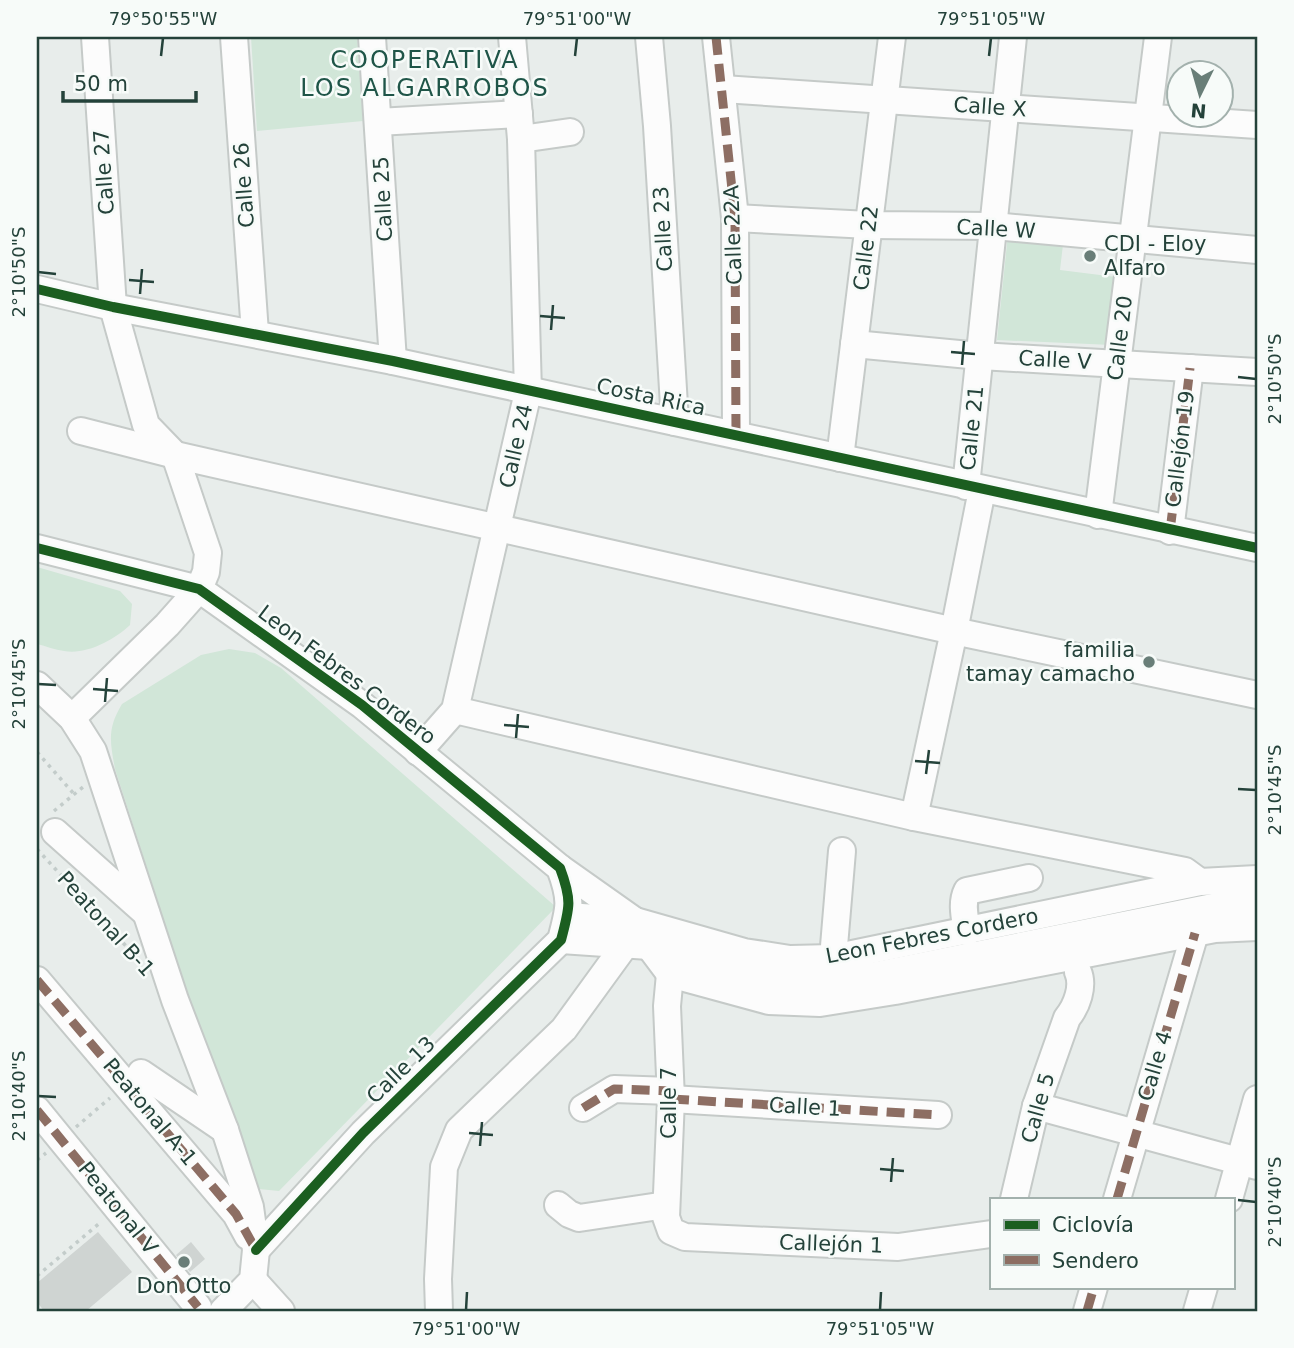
<svg xmlns="http://www.w3.org/2000/svg" width="1294" height="1348" viewBox="0 0 1294 1348" font-family="'DejaVu Sans',sans-serif">
<style>
.green{fill:#d1e6d8}
.building{fill:#cfd4d2}
.lines{fill:none;stroke-linecap:round;stroke-linejoin:round}
.minor-casing{stroke:#c5cac8;stroke-width:30}
.path{stroke:#c3ccca;stroke-width:3.5;stroke-dasharray:3.5 5;stroke-linecap:butt}
.minor{stroke:#fcfcfc;stroke-width:26}
.quiet{stroke:#8d6e63;stroke-width:9;stroke-dasharray:18 9;stroke-linecap:butt}
.cycleway-casing{stroke:#f7fbf9;stroke-width:15}
.cycleway{stroke:#1b5e20;stroke-width:10}
.ticks{fill:none;stroke:#24423a;stroke-width:2.5}
.poi-dot{fill:#697e78;stroke:#f7fbf9;stroke-width:2.5}
.labels{text-anchor:middle;stroke-width:5;stroke-linejoin:round;paint-order:stroke}
.street-label{font-size:21px;fill:#24423a;stroke:#f7fbf9}
.poi-label{font-size:21px;fill:#24423a;stroke:#f7fbf9;text-anchor:start}
.quarter-label{font-size:24px;letter-spacing:2px;fill:#1f5548;stroke:#f7fbf9}
.neatline{fill:none;stroke:#24423a;stroke-width:2.5}
.ticks-label{font-size:18px;text-anchor:middle;fill:#24423a}
</style>
<rect width="100%" height="100%" fill="#e8edeb"/>
<g class="green">
<path d="M 251,37 L 357,37 L 363,121 L 257,131 Z"/>
<path d="M 1008,234 L 1064,236 L 1060,270 L 1116,277 L 1112,345 L 997,340 Z"/>
<path d="M 37,567 L 120,591 L 132,604 L 130,625 C 114,640 87,655 64,651 C 55,650 46,646 37,644 Z"/>
<path d="M 229,649 L 255,653 L 281,668 L 556,907 L 279,1191 L 250,1188 L 115,769 C 110,741 107,729 122,704 L 201,655 Z"/>
</g>
<g class="building">
<path d="M 98,1232 L 132,1272 L 86,1311 L 44,1311 L 37,1302 L 37,1283 Z"/>
<path d="M 191,1242 L 205,1259 L 190,1272 L 176,1255 Z"/>
</g>
<g class="lines">
<defs>
<g id="minor">
<path d="M 234,37 L 255,333"/>
<path d="M 372,37 L 393,361"/>
<path d="M 649,37 L 657,126 L 675,422"/>
<path d="M 716,37 L 735,218 L 736,435"/>
<path d="M 723,89 L 1257,125"/>
<path d="M 378,122 L 519,114"/>
<path d="M 521,139 L 570,132"/>
<path d="M 735,218 L 869,225 L 994,226 L 1257,250"/>
<path d="M 37,289 L 113,307 L 393,361 L 1257,548"/>
<path d="M 854,344 L 980,356 L 1257,372"/>
<path d="M 81,431 L 175,455 L 954,631 L 1257,695"/>
<path d="M 840,458 L 892,37"/>
<path d="M 966,486 L 1013,37"/>
<path d="M 1098,515 L 1158,37"/>
<path d="M 1170,531 L 1190,368"/>
<path d="M 37,548 L 199,589 L 362,705 L 560,868 C 572,900 570,907 561,940 L 363,1133 L 256,1250"/>
<path d="M 37,685 L 72,718 L 93,751 L 175,1000 L 225,1130 L 250,1207 L 256,1250 L 253,1280 L 223,1311"/>
<path d="M 455,710 L 914,817 L 1185,871 L 1200,882"/>
<path d="M 72,718 L 167,625 L 199,589 L 206,572 L 208,553 L 175,455 L 146,425 L 113,307 L 95,37"/>
<path d="M 418,752 L 455,710 L 528,392 L 521,139 L 512,37"/>
<path d="M 914,817 L 954,631 L 982,490"/>
<path d="M 55,832 L 146,913"/>
<path d="M 568,916 L 635,921 L 744,952 L 790,959 L 833,958 L 1200,882 L 1257,879"/>
<path d="M 967,932 C 965,918 961,903 967,891 L 1029,878"/>
<path d="M 561,940 L 649,946 L 777,979 L 828,981 L 877,975 L 1223,905 L 1257,903"/>
<path d="M 649,946 L 670,974 L 769,1001 L 820,1003 L 895,991 L 1215,929 L 1257,927"/>
<path d="M 833,958 L 842,851"/>
<path d="M 670,974 L 667,1006 L 671,1099 L 666,1217 L 671,1231 L 685,1237 L 898,1247 L 991,1234"/>
<path d="M 37,980 L 236,1214 L 248,1236"/>
<path d="M 141,1073 L 225,1130"/>
<path d="M 671,1099 L 938,1115"/>
<path d="M 1036,1106 L 1257,1166"/>
<path d="M 583,1108 L 614,1089 L 671,1091"/>
<path d="M 37,1110 L 198,1307"/>
<path d="M 1014,1199 L 1036,1106 L 1067,1018 C 1077,1006 1084,986 1078,972"/>
<path d="M 1117,1199 L 1195,933"/>
<path d="M 1229,1199 L 1257,1099"/>
<path d="M 558,1205 L 569,1214 L 579,1218 L 666,1205"/>
<path d="M 253,1280 L 281,1311"/>
<path d="M 439,1311 L 438,1279 L 444,1167 L 459,1130 L 564,1029 L 625,945 L 635,921 L 560,868"/>
<path d="M 1087,1311 L 1094,1287"/>
<path d="M 1197,1311 L 1204,1287"/>
</g>
</defs>
<use href="#minor" class="minor-casing"/>
<g class="path">
<path d="M 37,752 L 74,794"/>
<path d="M 54,811 L 83,787"/>
<path d="M 37,849 L 137,958"/>
<path d="M 76,1127 L 110,1098"/>
<path d="M 37,1160 L 46,1153"/>
<path d="M 37,1276 L 101,1222"/>
</g>
<use href="#minor" class="minor"/>
<g class="quiet">
<path d="M 716,37 L 735,218 L 736,435"/>
<path d="M 1170,531 L 1190,368"/>
<path d="M 37,980 L 236,1214 L 256,1250"/>
<path d="M 671,1099 L 938,1115"/>
<path d="M 583,1108 L 614,1089 L 671,1091"/>
<path d="M 37,1110 L 198,1307"/>
<path d="M 1117,1199 L 1195,933"/>
<path d="M 1087,1311 L 1094,1287"/>
</g>
<defs>
<g id="cycleway">
<path d="M 37,289 L 113,307 L 393,361 L 1257,548"/>
<path d="M 37,548 L 199,589 L 362,705 L 560,868 C 572,900 570,907 561,940 L 363,1133 L 256,1250"/>
</g>
</defs>
<use href="#cycleway" class="cycleway-casing"/>
<use href="#cycleway" class="cycleway"/>
</g>
<path class="ticks" d="M 161,56 L 163,38M 575,56 L 577,38M 989,56 L 991,38M 38,272 L 56,274M 129,280 L 154,282M 140,294 L 142,269M 540,316 L 565,318M 551,330 L 553,305M 951,352 L 975,354M 962,365 L 964,341M 1238,377 L 1256,379M 38,684 L 56,685M 93,689 L 118,691M 105,702 L 107,678M 504,725 L 529,727M 516,738 L 518,714M 915,761 L 940,763M 926,774 L 929,750M 1238,789 L 1256,790M 38,1096 L 56,1097M 469,1133 L 493,1135M 480,1146 L 482,1122M 880,1169 L 904,1171M 891,1182 L 893,1158M 1238,1200 L 1256,1202M 466,1310 L 467,1292M 880,1310 L 881,1292"/>
<g class="poi-dot">
<circle cx="1090" cy="256" r="7"/>
<circle cx="1149" cy="662" r="7"/>
<circle cx="184" cy="1262" r="7"/>
</g>
<g class="labels">
<g class="street-label">
<text transform="translate(990 107) rotate(4)" y="7">Calle X</text>
<text transform="translate(104 172) rotate(-94)" y="7">Calle 27</text>
<text transform="translate(244 185) rotate(-94)" y="7">Calle 26</text>
<text transform="translate(383 199) rotate(-93)" y="7">Calle 25</text>
<text transform="translate(663 229) rotate(-93)" y="7">Calle 23</text>
<text transform="translate(996 229) rotate(3)" y="7">Calle W</text>
<text transform="translate(733 235) rotate(-92)" y="7">Calle 22A</text>
<text transform="translate(866 248) rotate(-83)" y="7">Calle 22</text>
<text transform="translate(1120 338) rotate(-83)" y="7">Calle 20</text>
<text transform="translate(1055 360) rotate(3)" y="7">Calle V</text>
<text transform="translate(651 397) rotate(12)" y="7">Costa Rica</text>
<text transform="translate(972 428) rotate(-84)" y="7">Calle 21</text>
<text transform="translate(516 446) rotate(-77)" y="7">Calle 24</text>
<text transform="translate(1180 449) rotate(-83)" y="7">Callejón 19</text>
<text transform="translate(347 675) rotate(37)" y="7">Leon Febres Cordero</text>
<text transform="translate(106 924) rotate(48)" y="7">Peatonal B-1</text>
<text transform="translate(932 936) rotate(-11)" y="7">Leon Febres Cordero</text>
<text transform="translate(1155 1066) rotate(-73)" y="7">Calle 4</text>
<text transform="translate(401 1070) rotate(-44)" y="7">Calle 13</text>
<text transform="translate(669 1103) rotate(-90)" y="7">Calle 7</text>
<text transform="translate(805 1107) rotate(3)" y="7">Calle 1</text>
<text transform="translate(1038 1108) rotate(-74)" y="7">Calle 5</text>
<text transform="translate(150 1112) rotate(50)" y="7">Peatonal A-1</text>
<text transform="translate(118 1208) rotate(51)" y="7">Peatonal V</text>
<text transform="translate(831 1244) rotate(2)" y="7">Callejón 1</text>
</g>
<g class="poi-label">
<text x="1104" y="251">CDI - Eloy<tspan x="1104" dy="24">Alfaro</tspan></text>
<text x="1135" y="657" text-anchor="end">familia<tspan x="1135" dy="24">tamay camacho</tspan></text>
<text x="184" y="1293" text-anchor="middle">Don Otto</text>
</g>
<g class="quarter-label">
<text x="425" y="68">COOPERATIVA<tspan x="425" dy="28">LOS ALGARROBOS</tspan></text>
</g>
</g>
<rect width="1294" height="1348" fill="none" stroke="#f7fbf9" stroke-width="77"/>
<rect x="990" y="1198" width="245" height="91" fill="#f7fbf9" stroke="#a3b1ad" stroke-width="2"/>
<rect x="1004" y="1220" width="35" height="10" fill="#1b5e20" stroke="#a3b1ad" stroke-width="2"/>
<text x="1052" y="1232" font-size="21" fill="#24423a">Ciclovía</text>
<rect x="1004" y="1255" width="35" height="10" fill="#8d6e63" stroke="#a3b1ad" stroke-width="2"/>
<text x="1052" y="1268" font-size="21" fill="#24423a">Sendero</text>
<g transform="translate(1200 94) rotate(185)"><circle r="33" fill="#f7fbf9" stroke="#a3b1ad" stroke-width="2"/>
<path d="M0-5L12 26L0 18L-12 26Z" fill="#697e78"/>
<text y="-10" font-size="19" font-weight="bold" text-anchor="middle" fill="#24423a">N</text>
</g>
<path d="M63 91v10h133v-10" fill="none" stroke="#24423a" stroke-width="3.5"/>
<text x="74" y="91" font-size="21" fill="#24423a" stroke="#f7fbf9" stroke-width="5" paint-order="stroke">50 m</text>
<rect x="38" y="38" width="1218" height="1272" class="neatline"/>
<g class="ticks-label">
<text x="163" y="25">79°50'55"W</text>
<text x="577" y="25">79°51'00"W</text>
<text x="991" y="25">79°51'05"W</text>
<text transform="translate(19 272) rotate(-90)" y="6">2°10'50"S</text>
<text transform="translate(1275 379) rotate(-90)" y="6">2°10'50"S</text>
<text transform="translate(19 684) rotate(-90)" y="6">2°10'45"S</text>
<text transform="translate(1275 790) rotate(-90)" y="6">2°10'45"S</text>
<text transform="translate(19 1096) rotate(-90)" y="6">2°10'40"S</text>
<text transform="translate(1275 1202) rotate(-90)" y="6">2°10'40"S</text>
<text x="466" y="1335">79°51'00"W</text>
<text x="880" y="1335">79°51'05"W</text>
</g>
</svg>
